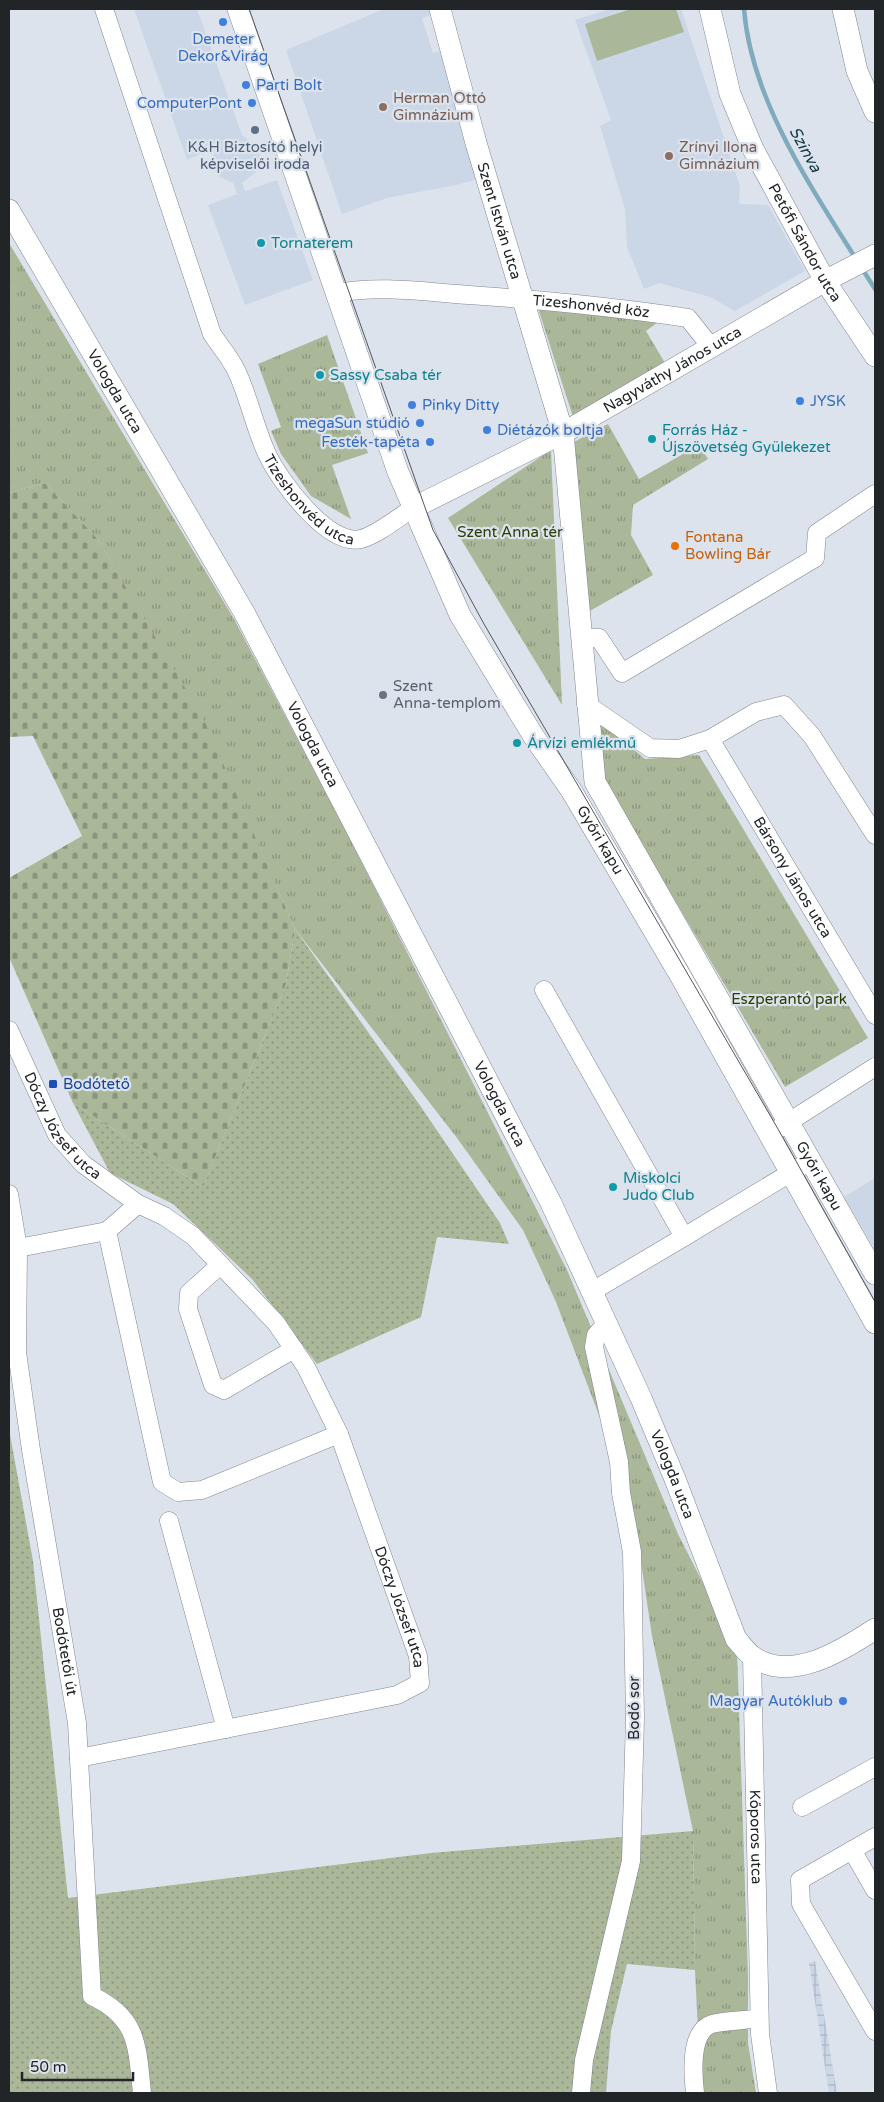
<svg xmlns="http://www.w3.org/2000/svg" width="884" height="2102" viewBox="0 0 884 2102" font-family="'Varela Round',sans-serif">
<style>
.built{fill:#cbd7e7}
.industrial{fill:url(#industrial-grid)}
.grass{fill:url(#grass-dots)}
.cemetery{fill:url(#cemetery-stones)}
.park{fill:url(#park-tufts)}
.garden{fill:#aab799}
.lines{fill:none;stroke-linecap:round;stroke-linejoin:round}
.stream{stroke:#80abbd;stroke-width:4.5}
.minor-casing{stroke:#808790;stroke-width:19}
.tertiary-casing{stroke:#808790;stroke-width:22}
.minor{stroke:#fff;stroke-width:18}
.tertiary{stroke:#fff;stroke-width:21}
.tram{stroke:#53575c;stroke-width:1}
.shop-dot{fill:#3f7fe0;stroke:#dce3ed;stroke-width:2}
.education-dot{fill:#8d6e63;stroke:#dce3ed;stroke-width:2}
.service-dot{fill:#5c6f8a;stroke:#dce3ed;stroke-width:2}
.culture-dot{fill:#0f9aa8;stroke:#dce3ed;stroke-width:2}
.food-dot{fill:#e8710a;stroke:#dce3ed;stroke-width:2}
.worship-dot{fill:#6b7280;stroke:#dce3ed;stroke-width:2}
.transit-dot{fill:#1a4fb4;stroke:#dce3ed;stroke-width:2}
.labels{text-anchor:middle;stroke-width:4.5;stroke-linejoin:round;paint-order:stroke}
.shop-label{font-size:15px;fill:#366cbe;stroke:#dce3ed;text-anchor:start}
.education-label{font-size:15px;fill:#785e54;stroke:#dce3ed;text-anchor:start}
.service-label{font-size:15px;fill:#4e5e75;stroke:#dce3ed}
.street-label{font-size:15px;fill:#222528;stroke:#dce3ed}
.culture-label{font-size:15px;fill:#0d838f;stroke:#dce3ed;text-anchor:start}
.park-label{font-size:15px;fill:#2a3d02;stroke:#dce3ed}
.food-label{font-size:15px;fill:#c56008;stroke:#dce3ed;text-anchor:start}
.worship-label{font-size:15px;fill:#5b616d;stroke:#dce3ed;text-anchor:start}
.transit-label{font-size:15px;fill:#164399;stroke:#dce3ed;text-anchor:start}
.water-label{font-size:16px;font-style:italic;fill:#113846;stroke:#dce3ed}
</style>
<defs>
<pattern id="industrial-grid" width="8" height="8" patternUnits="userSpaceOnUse" patternTransform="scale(1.25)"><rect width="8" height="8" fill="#cbd7e7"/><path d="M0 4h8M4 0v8" fill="none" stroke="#aeb8c6"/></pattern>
<pattern id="grass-dots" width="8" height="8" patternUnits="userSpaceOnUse" patternTransform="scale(1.25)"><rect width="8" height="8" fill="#aab799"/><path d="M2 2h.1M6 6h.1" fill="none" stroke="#8a957d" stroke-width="1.8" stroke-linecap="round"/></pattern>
<pattern id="cemetery-stones" width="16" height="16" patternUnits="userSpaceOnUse" patternTransform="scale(1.25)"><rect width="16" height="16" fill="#aab799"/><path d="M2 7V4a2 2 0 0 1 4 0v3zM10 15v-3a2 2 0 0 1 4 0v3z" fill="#8a957d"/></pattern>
<pattern id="park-tufts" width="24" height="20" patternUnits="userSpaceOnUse" patternTransform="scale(1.25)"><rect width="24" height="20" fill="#aab799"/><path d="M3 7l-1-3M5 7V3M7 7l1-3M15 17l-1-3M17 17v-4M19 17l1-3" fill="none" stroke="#8a957d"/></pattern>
</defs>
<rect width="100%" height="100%" fill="#dce3ed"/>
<g class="built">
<path d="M 134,9 L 197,9 L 242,135 L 256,146 L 260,154 L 256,172 L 242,183 L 245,191 L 277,180 L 313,280 L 245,305 L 208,205 L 237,194 L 233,183 L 218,176 L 213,166 L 214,148 L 187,160 Z"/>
<path d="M 384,9 L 429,9 L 431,15 L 422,18 L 433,53 L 443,50 L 480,178 L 457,185 L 387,198 L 342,214 L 286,50 Z"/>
<path d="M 610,9 L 681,9 L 740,186 L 739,204 L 768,205 L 805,271 L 735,311 L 710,297 L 659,283 L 644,289 L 627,247 L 625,209 L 600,126 L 611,120 L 575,20 Z"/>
<path d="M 875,1178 L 875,1250 L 844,1197 Z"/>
</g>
<path class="industrial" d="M 815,1961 L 837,2093 L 829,2093 L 809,1963 Z"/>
<g class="grass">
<path d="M 295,929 L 419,1104 L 500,1223 L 509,1244 L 437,1237 L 421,1317 L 317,1364 L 252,1279 L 173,1204 L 110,1173 L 73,1103 L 203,1187 L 286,984 Z"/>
<path d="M 9,1429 L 33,1561 L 68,1898 L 431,1853 L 693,1831 L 695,1970 L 627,1964 L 611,2031 L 606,2093 L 9,2093 Z"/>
</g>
<path class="cemetery" d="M 45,483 L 97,538 L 206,722 L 295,929 L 286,984 L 203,1187 L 73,1103 L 9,957 L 9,878 L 82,836 L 33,736 L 9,737 L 9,493 Z"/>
<g class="park">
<path d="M 9,243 L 234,619 L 347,833 L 567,1270 L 678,1534 L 737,1650 L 748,1975 L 748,2043 L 756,2093 L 701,2093 L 695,1970 L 693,1831 L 652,1636 L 632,1502 L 556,1302 L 523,1230 L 457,1138 L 295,929 L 205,722 L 97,538 L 45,483 L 9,493 Z"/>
<path d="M 537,305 L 661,320 L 646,331 L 665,363 L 573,417 Z"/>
<path d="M 327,335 L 368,453 L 332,465 L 351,519 L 311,496 L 281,454 L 271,431 L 281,427 L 258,364 Z"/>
<path d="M 608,424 L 639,479 L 699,445 L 708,459 L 633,505 L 631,535 L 653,575 L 588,612 L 572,443 Z"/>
<path d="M 551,450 L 562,705 L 448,518 Z"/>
<path d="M 598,719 L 645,759 L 699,755 L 868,1038 L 785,1087 L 601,775 Z"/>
</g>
<path class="garden" d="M 631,9 L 676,9 L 684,32 L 597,61 L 585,24 Z"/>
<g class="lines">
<g class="stream">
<path d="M 744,9 C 751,98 809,184 856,259"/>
<path d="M 861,267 L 875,289"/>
</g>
<defs>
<g id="minor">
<path id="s1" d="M 104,9 L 212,334 C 220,346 231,359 237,372 C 249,398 255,428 267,454 C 279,480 328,547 361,539 C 377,535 399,517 413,508"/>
<path id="s2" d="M 337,293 C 381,285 425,292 469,295 C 542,300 615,307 688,318 L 711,347"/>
<path d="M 581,638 L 599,638 L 622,673 L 815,558 L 817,533 L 875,494"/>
<path d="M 586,704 L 650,748 L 679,749 L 710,739 L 756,712 L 784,705 L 812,736 L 875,835"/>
<path id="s3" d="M 710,739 L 875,1015"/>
<path d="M 544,990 L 684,1237 L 810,1161"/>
<path id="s4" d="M 9,1030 L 57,1135 L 83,1164 L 138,1204 L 164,1216 L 193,1236 L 276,1323 L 306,1367 L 339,1434 L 418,1656 L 420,1683 L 397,1695 L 79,1758"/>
<path d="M 770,1134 L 875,1067"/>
<path id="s5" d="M 9,1194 L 18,1248 L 17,1352 L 31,1450 L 77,1723 L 92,1996 C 139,2018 137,2047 142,2093"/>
<path d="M 107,1231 L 162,1482 L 178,1492 L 202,1490 L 339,1434"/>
<path d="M 18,1248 L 107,1231 L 138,1204"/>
<path d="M 219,1266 L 189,1293 L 188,1309 L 213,1385 L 224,1390 L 294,1349"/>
<path d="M 591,1292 L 684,1237"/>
<path d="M 169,1521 L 226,1729"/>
<path id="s6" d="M 752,1657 L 760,2034 L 768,2093"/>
<path d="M 802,1807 L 875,1767"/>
<path d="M 875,1837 L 800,1880 L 801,1904 L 875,2031"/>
<path d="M 852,1850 L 875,1890"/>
<path d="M 581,2093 L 584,2060 L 631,1861 L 635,1718 L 632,1552 L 621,1493 L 619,1462 L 594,1347 L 596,1335 L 606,1324"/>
<path d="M 695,2093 C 693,2076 689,2031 712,2024 C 726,2020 744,2021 759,2018"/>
</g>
<g id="tertiary">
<path id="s7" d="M 238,9 L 398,472 L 460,615 L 534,737 L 571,790 L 681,977 L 875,1323"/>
<path id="s8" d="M 440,9 L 476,143 L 563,433 L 595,782 L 875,1274"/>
<path id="s9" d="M 710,9 L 730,94 L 753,149 L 825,281 L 875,356"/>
<path d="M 843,9 L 857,71 L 875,112"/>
<path id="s10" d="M 9,210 L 245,614 L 551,1203 L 641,1398 L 675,1479 L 736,1639 C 741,1644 746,1652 752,1656 C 790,1684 843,1650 875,1629"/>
<path id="s11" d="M 413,508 L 563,433 L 825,281 L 875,255"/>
</g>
</defs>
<use href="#minor" class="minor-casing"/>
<use href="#tertiary" class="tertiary-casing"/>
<use href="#minor" class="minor"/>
<use href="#tertiary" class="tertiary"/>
<path class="tram" d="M 249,9 L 433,530 L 484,624 L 778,1129 L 875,1302"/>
</g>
<g class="shop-dot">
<circle cx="223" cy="22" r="5"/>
<circle cx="246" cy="85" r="5"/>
<circle cx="252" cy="103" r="5"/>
<circle cx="800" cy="401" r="5"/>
<circle cx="412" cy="405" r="5"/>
<circle cx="420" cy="423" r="5"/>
<circle cx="487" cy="430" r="5"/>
<circle cx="430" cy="442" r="5"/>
<circle cx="843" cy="1701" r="5"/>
</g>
<g class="education-dot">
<circle cx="383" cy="107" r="5"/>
<circle cx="669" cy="156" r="5"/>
</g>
<circle class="service-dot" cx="255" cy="130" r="5"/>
<g class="culture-dot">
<circle cx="261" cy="243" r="5"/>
<circle cx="320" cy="375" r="5"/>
<circle cx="652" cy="439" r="5"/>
<circle cx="517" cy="743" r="5"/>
<circle cx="613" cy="1187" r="5"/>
</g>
<circle class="food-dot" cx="675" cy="546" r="5"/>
<circle class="worship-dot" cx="383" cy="695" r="5"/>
<rect class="transit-dot" x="48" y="1079" width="10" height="10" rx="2.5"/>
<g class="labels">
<g class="shop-label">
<text x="223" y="44" text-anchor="middle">Demeter<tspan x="223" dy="17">Dekor&amp;Virág</tspan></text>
<text x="256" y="90">Parti Bolt</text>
<text x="242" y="108" text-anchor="end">ComputerPont</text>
<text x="810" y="406">JYSK</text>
<text x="422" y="410">Pinky Ditty</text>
<text x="410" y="428" text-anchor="end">megaSun stúdió</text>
<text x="497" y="435">Diétázók boltja</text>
<text x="420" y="447" text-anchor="end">Festék-tapéta</text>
<text x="833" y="1706" text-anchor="end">Magyar Autóklub</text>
</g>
<g class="education-label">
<text x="393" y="103">Herman Ottó<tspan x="393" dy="17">Gimnázium</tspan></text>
<text x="679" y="152">Zrínyi Ilona<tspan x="679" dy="17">Gimnázium</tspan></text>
</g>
<g class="service-label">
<text x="255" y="152">K&amp;H Biztosító helyi<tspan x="255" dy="17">képviselői iroda</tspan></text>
</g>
<g class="street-label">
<text dy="5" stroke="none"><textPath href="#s8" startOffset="220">Szent István utca</textPath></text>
<text dy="5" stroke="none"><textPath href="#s9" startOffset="254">Petőfi Sándor utca</textPath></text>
<text dy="5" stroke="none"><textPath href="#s2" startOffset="255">Tizeshonvéd köz</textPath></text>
<text dy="5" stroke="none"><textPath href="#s11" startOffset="294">Nagyváthy János utca</textPath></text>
<text dy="5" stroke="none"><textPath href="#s10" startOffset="210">Vologda utca</textPath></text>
<text dy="5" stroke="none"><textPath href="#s1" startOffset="539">Tizeshonvéd utca</textPath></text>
<text dy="5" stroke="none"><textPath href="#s10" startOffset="615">Vologda utca</textPath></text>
<text dy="5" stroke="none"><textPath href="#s7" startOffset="911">Győri kapu</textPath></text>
<text dy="5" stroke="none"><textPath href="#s3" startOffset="161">Bársony János utca</textPath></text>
<text dy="5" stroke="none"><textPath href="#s10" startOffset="1020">Vologda utca</textPath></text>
<text dy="5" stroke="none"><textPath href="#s4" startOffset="111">Dóczy József utca</textPath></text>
<text dy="5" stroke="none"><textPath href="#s8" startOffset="1245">Győri kapu</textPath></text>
<text dy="5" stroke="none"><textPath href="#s10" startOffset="1429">Vologda utca</textPath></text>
<text dy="5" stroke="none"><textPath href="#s4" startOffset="718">Dóczy József utca</textPath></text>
<text dy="5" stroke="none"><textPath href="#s5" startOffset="462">Bodótetői út</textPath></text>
<text transform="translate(634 1708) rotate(-90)" y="5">Bodó sor</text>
<text dy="5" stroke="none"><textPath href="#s6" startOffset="180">Kőporos utca</textPath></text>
</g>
<g class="culture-label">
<text x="271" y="248">Tornaterem</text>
<text x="330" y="380">Sassy Csaba tér</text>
<text x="662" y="435">Forrás Ház -<tspan x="662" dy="17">Újszövetség Gyülekezet</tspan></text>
<text x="527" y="748">Árvízi emlékmű</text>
<text x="623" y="1183">Miskolci<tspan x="623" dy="17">Judo Club</tspan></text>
</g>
<g class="park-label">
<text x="510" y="537">Szent Anna tér</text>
<text x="789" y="1004">Eszperantó park</text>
</g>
<g class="food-label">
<text x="685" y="542">Fontana<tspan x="685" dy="17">Bowling Bár</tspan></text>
</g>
<g class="worship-label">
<text x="393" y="691">Szent<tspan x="393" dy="17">Anna-templom</tspan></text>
</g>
<g class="transit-label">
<text x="63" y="1089">Bodótető</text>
</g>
<g class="water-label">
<text transform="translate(806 149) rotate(61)" y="6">Szinva</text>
</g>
</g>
<rect width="884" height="2102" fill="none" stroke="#222528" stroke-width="20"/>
<path d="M22 2072v8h111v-8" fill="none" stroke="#222528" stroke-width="2.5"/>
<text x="30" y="2072" font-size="15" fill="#222528" stroke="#dce3ed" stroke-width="4" paint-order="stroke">50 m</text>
</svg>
